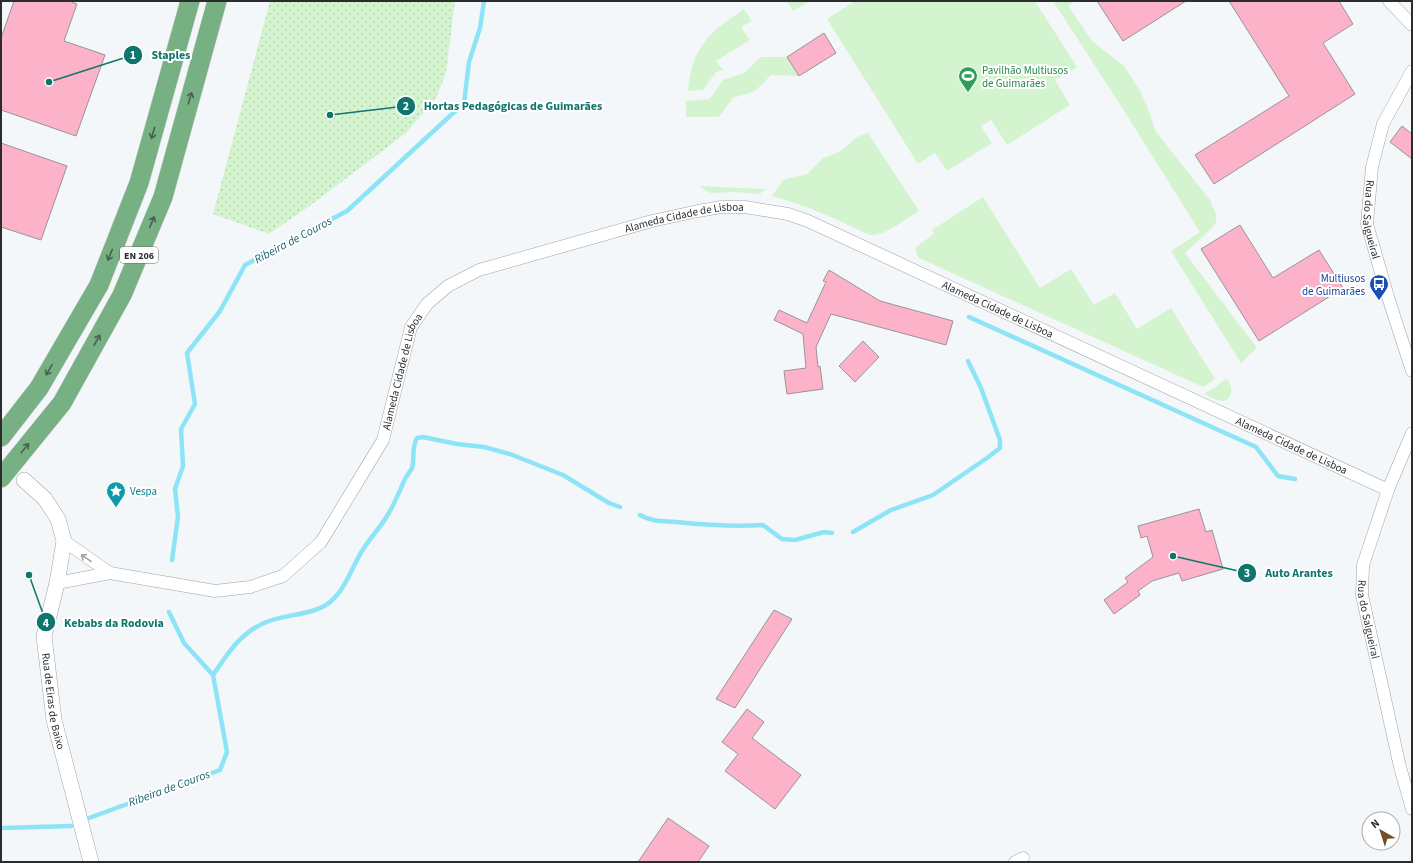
<svg xmlns="http://www.w3.org/2000/svg" width="1413" height="863" viewBox="0 0 1413 863" font-family="'Source Sans 3',sans-serif">
<style>
.grass{fill:#d3f4cf}
.garden{fill:url(#garden-dots)}
.lines{fill:none;stroke-linecap:round;stroke-linejoin:round}
.stream{stroke:#8ce4f6;stroke-width:4.5}
.building{fill:#fcb3c9;stroke:#989495}
.minor-casing{stroke:#a0a3a5;stroke-width:13}
.tertiary-casing{stroke:#a0a3a5;stroke-width:16}
.trunk-casing{stroke:#d0d1d1;stroke-width:20}
.minor{stroke:#fff;stroke-width:12}
.tertiary{stroke:#fff;stroke-width:15}
.trunk{stroke:#76b083;stroke-width:19}
.oneway{stroke:#49614f}
.oneway2{stroke:#a0a0a0}
.labels{text-anchor:middle;stroke-width:4;stroke-linejoin:round;paint-order:stroke}
.shield{fill:#fff;stroke:#6b6b6c;stroke-width:1}
.shield-label{font-size:10px;font-weight:bold;fill:#2b2c2d}
.leisure-label{font-size:11px;fill:#27864d;stroke:#fff;text-anchor:start}
.street-label{font-size:11px;fill:#2b2c2d;stroke:#fff}
.transit-label{font-size:11px;fill:#164399;stroke:#fff;text-anchor:end}
.culture-label{font-size:11px;fill:#0d838f;stroke:#fff;text-anchor:start}
.water-label{font-size:12px;font-style:italic;fill:#1a626f;stroke:#fff}
.leader{fill:none;stroke:#0f766e;stroke-width:1.5}
.callout-dot{fill:#0f766e;stroke:#fff;stroke-width:1.5}
.mark-label{font-size:12px;text-anchor:middle;font-weight:bold;fill:#fff}
.callout-label{font-size:12px;text-anchor:middle;font-weight:bold;fill:#0f766e;stroke:#fff;stroke-width:4;stroke-linejoin:round;paint-order:stroke}
</style>
<defs>
<pattern id="garden-dots" width="8" height="8" patternUnits="userSpaceOnUse"><rect width="8" height="8" fill="#d3f4cf"/><path d="M2 2h.1M6 6h.1" fill="none" stroke="#b5d1b2" stroke-width="1.8" stroke-linecap="round"/></pattern>
</defs>
<rect width="100%" height="100%" fill="#f4f7fa"/>
<g class="grass">
<path d="M 787,1 L 810,1 L 793,11 Z"/>
<path d="M 855,1 L 1035,1 L 1077,67 L 1055,80 L 1070,105 L 1007,145 L 991,120 L 981,126 L 992,143 L 947,171 L 935,153 L 918,164 L 827,19 Z"/>
<path d="M 1053,1 L 1075,1 L 1068,6 L 1093,42 L 1124,66 L 1140,91 L 1148,109 L 1156,132 L 1210,200 L 1216,214 L 1216,222 L 1211,229 L 1185,253 L 1257,348 L 1241,363 L 1171,251 L 1200,232 L 1123,109 Z"/>
<path d="M 744,9 L 752,21 L 741,27 L 750,40 L 716,61 L 723,70 L 716,72 L 703,90 L 688,91 C 692,46 709,33 744,9 Z"/>
<path d="M 761,57 L 787,57 L 799,76 L 771,75 L 755,91 L 733,98 L 719,117 L 686,117 L 686,101 L 710,99 L 723,80 L 744,73 Z"/>
<path d="M 868,133 L 919,211 C 906,219 885,236 870,235 C 838,220 806,205 772,196 L 783,180 L 807,174 L 822,159 L 841,151 L 857,137 Z"/>
<path d="M 699,186 L 765,189 L 760,194 L 735,192 L 711,193 L 706,191 Z"/>
<path d="M 983,197 L 1040,288 L 1071,269 L 1094,305 L 1115,293 L 1137,329 L 1171,308 L 1215,379 L 1203,387 L 919,258 L 916,253 L 916,247 L 934,234 L 932,230 Z"/>
<path d="M 1227,379 C 1233,386 1234,400 1222,401 C 1217,401 1209,396 1204,394 Z"/>
</g>
<path class="garden" d="M 270,1 L 455,1 L 446,73 L 436,98 L 406,133 L 311,205 L 269,234 L 213,214 Z"/>
<g class="lines">
<g class="stream">
<path d="M 969,317 L 1256,447 L 1278,476 L 1295,479"/>
<path d="M 640,515 C 652,522 663,521 676,522 C 705,525 734,527 763,525 L 782,539 L 795,540 L 824,532 L 832,533"/>
<path d="M 853,532 L 891,510 L 933,495 L 987,458 L 1000,448 L 1000,440 L 981,388 L 968,361"/>
<path d="M 172,560 L 178,517 L 175,489 L 183,466 L 181,429 L 195,404 L 187,353 L 220,311 L 245,265 L 347,211 L 464,103 L 469,62 L 480,28 L 484,1"/>
<path d="M 213,675 C 229,652 241,631 269,621 C 287,614 315,615 330,602 C 345,590 352,567 362,551 C 369,539 380,528 387,516 C 394,505 399,493 404,481 C 406,476 410,472 412,468 C 415,457 411,449 417,438 L 423,437 L 457,444 L 484,447 L 510,454 L 563,475 L 609,503 L 620,507"/>
<path d="M 89,818 L 220,770 L 227,752 L 213,675 L 184,643 L 169,612"/>
<path d="M 1,828 L 71,826"/>
</g>
</g>
<g class="building">
<path d="M 14,1 L 69,1 L 77,4 L 64,41 L 105,55 L 76,136 L 1,110 L 1,38 Z"/>
<path d="M 1097,1 L 1186,1 L 1123,41 Z"/>
<path d="M 1229,1 L 1339,1 L 1353,24 L 1323,43 L 1355,94 L 1214,184 L 1195,155 L 1289,96 Z"/>
<path d="M 824,33 L 836,53 L 799,76 L 787,57 Z"/>
<path d="M 1402,126 L 1412,134 L 1412,159 L 1390,142 Z"/>
<path d="M 1,143 L 67,166 L 41,240 L 1,227 Z"/>
<path d="M 1240,225 L 1273,278 L 1319,250 L 1343,288 L 1259,341 L 1201,249 Z"/>
<path d="M 829,270 L 880,301 L 953,321 L 946,345 L 831,314 L 816,347 L 818,367 L 820,366 L 823,389 L 787,394 L 784,371 L 806,368 L 803,334 L 774,320 L 779,310 L 807,323 L 826,282 L 823,281 Z"/>
<path d="M 863,341 L 879,357 L 855,382 L 839,366 Z"/>
<path d="M 1199,509 L 1206,532 L 1212,530 L 1223,569 L 1182,581 L 1179,573 L 1152,581 L 1138,591 L 1140,595 L 1114,614 L 1104,600 L 1128,582 L 1125,578 L 1153,557 L 1147,536 L 1141,538 L 1138,526 Z"/>
<path d="M 774,610 L 792,619 L 735,708 L 716,699 Z"/>
<path d="M 747,709 L 764,722 L 752,738 L 801,775 L 775,809 L 725,771 L 738,754 L 722,742 Z"/>
<path d="M 668,818 L 709,846 L 698,862 L 638,862 Z"/>
</g>
<g class="lines">
<defs>
<g id="minor">
<path d="M 1389,1 L 1412,25"/>
<path id="s1" d="M 1412,71 L 1383,124 L 1372,167 L 1367,224 L 1388,297 L 1412,371"/>
<path id="s2" d="M 1412,433 L 1388,490 L 1363,565 L 1362,595 L 1400,767 L 1412,809"/>
<path d="M 64,541 L 110,573"/>
<path id="s3" d="M 57,583 L 110,573 L 215,591 L 250,587 L 283,576 L 321,542 L 383,440 L 411,327 L 427,304 L 448,286 L 479,270 L 652,221 L 698,211 L 721,207 L 745,207 L 788,214 L 808,221 L 1388,490"/>
<path d="M 1015,862 L 1023,858"/>
</g>
<g id="tertiary">
<path id="s4" d="M 24,480 L 45,499 L 58,519 L 64,541 L 57,583 L 44,636 L 54,720 L 91,862"/>
</g>
<g id="trunk">
<path d="M 1,437 L 39,388 L 99,285 L 139,183 L 190,1"/>
<path d="M 1,478 L 62,403 L 122,295 L 163,197 L 217,1"/>
</g>
</defs>
<use href="#minor" class="minor-casing"/>
<use href="#tertiary" class="tertiary-casing"/>
<use href="#trunk" class="trunk-casing"/>
<use href="#minor" class="minor"/>
<use href="#tertiary" class="tertiary"/>
<use href="#trunk" class="trunk"/>
</g>
<defs><path id="oneway-shaft" d="M-6 0H5M1.5-3L5.5 0L1.5 3" fill="none" stroke-width="1.6" stroke-linecap="round" stroke-linejoin="round"/></defs>
<g class="oneway">
<use href="#oneway-shaft" transform="translate(190 98) rotate(-74)"/>
<use href="#oneway-shaft" transform="translate(153 133) rotate(106)"/>
<use href="#oneway-shaft" transform="translate(152 222) rotate(-67)"/>
<use href="#oneway-shaft" transform="translate(110 255) rotate(112)"/>
<use href="#oneway-shaft" transform="translate(97 340) rotate(-61)"/>
<use href="#oneway-shaft" transform="translate(49 370) rotate(120)"/>
<use href="#oneway-shaft" transform="translate(25 448) rotate(-51)"/>
</g>
<use class="oneway2" href="#oneway-shaft" transform="translate(86 558) rotate(-146)"/>
<defs>
<symbol id="stadium-pin" viewBox="-11 -11 22 30"><path d="M0 17L-7.5 6A9.5 9.5 0 1 1 7.5 6Z" fill="#2e9e5b" stroke="#fff"/><path d="M0-5a6.5 5 0 1 0 0 10a6.5 5 0 1 0 0-10ZM-3.5-1.8h7v3.6h-7Z" fill="#fff"/></symbol>
<symbol id="bus-pin" viewBox="-11 -11 22 30"><path d="M0 17L-7.5 6A9.5 9.5 0 1 1 7.5 6Z" fill="#1a4fb4" stroke="#fff"/><path d="M-5-6H5V4H4V6H2V4H-2V6H-4V4H-5ZM-3.5-4V0h7V-4ZM-3.5 1.2v1.5H-2V1.2ZM2 1.2v1.5H3.5V1.2Z" fill="#fff"/></symbol>
<symbol id="sight-pin" viewBox="-11 -11 22 30"><path d="M0 17L-7.5 6A9.5 9.5 0 1 1 7.5 6Z" fill="#0f9aa8" stroke="#fff"/><path d="M0-6L1.8-2.2L6-1.7L2.9 1.2L3.7 5.4L0 3.3L-3.7 5.4L-2.9 1.2L-6-1.7L-1.8-2.2Z" fill="#fff"/></symbol>
</defs>
<g fill-rule="evenodd">
<use href="#stadium-pin" x="957" y="65" width="22" height="30"/>
<use href="#bus-pin" x="1368" y="273" width="22" height="30"/>
<use href="#sight-pin" x="105" y="480" width="22" height="30"/>
</g>
<g class="labels">
<rect class="shield" x="120" y="247" width="38" height="16" rx="3"/>
<g class="shield-label">
<text x="139" y="259">EN 206</text>
</g>
<g class="leisure-label">
<text x="982" y="74">Pavilhão Multiusos<tspan x="982" dy="13">de Guimarães</tspan></text>
</g>
<g class="street-label">
<text dy="4" stroke="none"><textPath href="#s3" startOffset="820">Alameda Cidade de Lisboa</textPath></text>
<text dy="4" stroke="none"><textPath href="#s1" startOffset="158">Rua do Salgueiral</textPath></text>
<text dy="4" stroke="none"><textPath href="#s3" startOffset="1156">Alameda Cidade de Lisboa</textPath></text>
<text dy="4" stroke="none"><textPath href="#s3" startOffset="472">Alameda Cidade de Lisboa</textPath></text>
<text dy="4" stroke="none"><textPath href="#s3" startOffset="1480">Alameda Cidade de Lisboa</textPath></text>
<text dy="4" stroke="none"><textPath href="#s2" startOffset="196">Rua do Salgueiral</textPath></text>
<text dy="4" stroke="none"><textPath href="#s4" startOffset="238">Rua de Eiras de Baixo</textPath></text>
</g>
<g class="transit-label">
<text x="1365" y="282">Multiusos<tspan x="1365" dy="13">de Guimarães</tspan></text>
</g>
<g class="culture-label">
<text x="130" y="495">Vespa</text>
</g>
<g class="water-label">
<text transform="translate(293 240) rotate(-28)" y="4">Ribeira de Couros</text>
<text transform="translate(169 788) rotate(-20)" y="4">Ribeira de Couros</text>
</g>
</g>
<path class="leader" d="M49 82L133 55M330 115L406 106M1173 556L1247 573M29 575L46 622"/>
<g class="callout-dot">
<circle cx="49" cy="82" r="4"/>
<circle cx="330" cy="115" r="4"/>
<circle cx="1173" cy="556" r="4"/>
<circle cx="29" cy="575" r="4"/>
<circle cx="133" cy="55" r="10"/>
<circle cx="406" cy="106" r="10"/>
<circle cx="1247" cy="573" r="10"/>
<circle cx="46" cy="622" r="10"/>
</g>
<g class="mark-label">
<text x="133" y="59">1</text>
<text x="406" y="110">2</text>
<text x="1247" y="577">3</text>
<text x="46" y="627">4</text>
</g>
<g class="callout-label">
<text x="171" y="59">Staples</text>
<text x="513" y="110">Hortas Pedagógicas de Guimarães</text>
<text x="1299" y="577">Auto Arantes</text>
<text x="114" y="627">Kebabs da Rodovia</text>
</g>
<rect width="1413" height="863" fill="none" stroke="#2b2c2d" stroke-width="4"/>
<g transform="translate(1381 831) rotate(321)"><circle r="19" fill="#ffffff" stroke="#aaabab"/>
<path d="M0-3L7 15L0 10L-7 15Z" fill="#724d28"/>
<text y="-6" font-size="11" font-weight="bold" text-anchor="middle" fill="#2b2c2d">N</text>
</g>
</svg>
